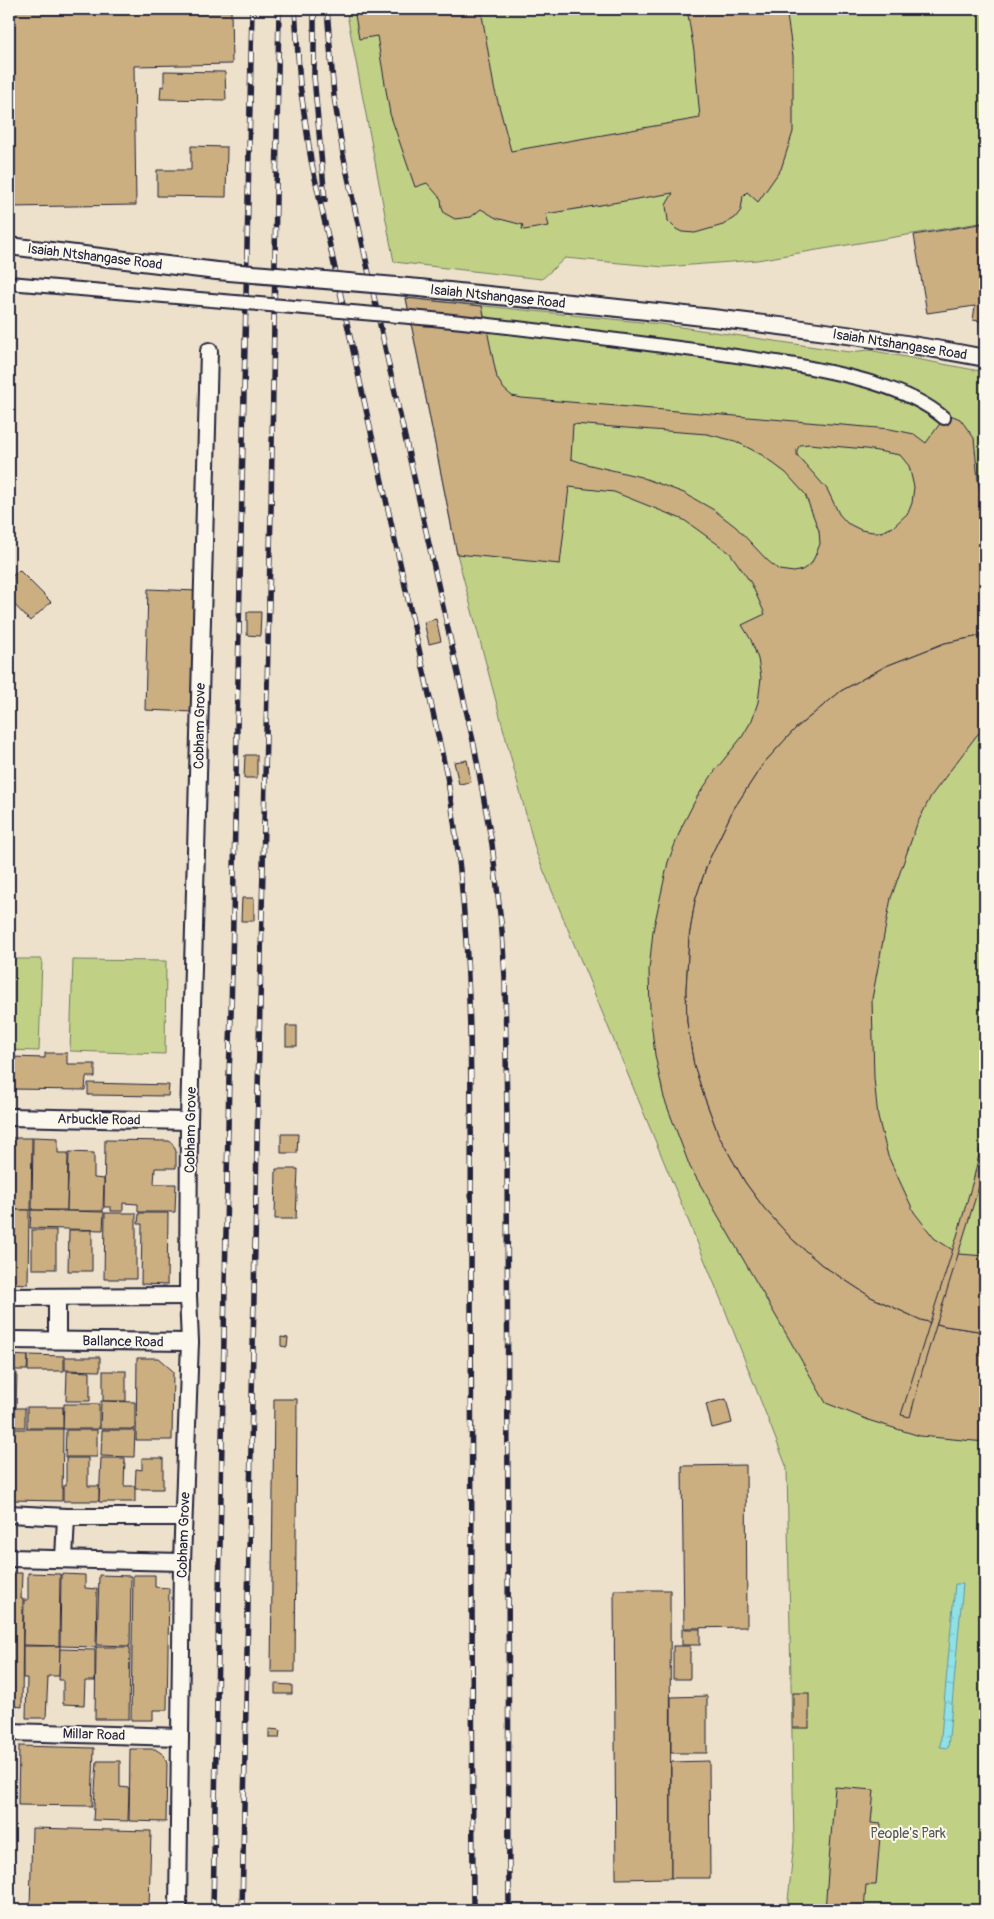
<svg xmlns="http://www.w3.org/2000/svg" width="994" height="1919" viewBox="0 0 994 1919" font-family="Pangolin,sans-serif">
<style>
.green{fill:#c0d186;stroke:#717a60}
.water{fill:url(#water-ripples);stroke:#6395a2}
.building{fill:#cbaf81;stroke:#22223b;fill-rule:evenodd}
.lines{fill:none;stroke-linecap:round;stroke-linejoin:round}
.pedestrian-casing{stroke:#22223b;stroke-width:16}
.minor-casing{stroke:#22223b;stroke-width:20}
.pedestrian{stroke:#fbf7ec;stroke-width:12}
.minor{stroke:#fbf7ec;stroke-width:16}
.rail-casing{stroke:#22223b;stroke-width:5.5}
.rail{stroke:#fbf7ec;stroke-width:4;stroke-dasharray:11;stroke-linecap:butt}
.pedestrian-bridge-casing{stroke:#22223b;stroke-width:16;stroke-linecap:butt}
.minor-bridge-casing{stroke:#22223b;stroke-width:20;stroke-linecap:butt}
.pedestrian-bridge{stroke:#fbf7ec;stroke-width:12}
.minor-bridge{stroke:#fbf7ec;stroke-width:16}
.labels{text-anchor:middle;stroke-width:4;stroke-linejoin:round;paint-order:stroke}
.street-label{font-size:14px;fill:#22223b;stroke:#fbf7ec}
.park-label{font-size:14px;fill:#515752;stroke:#fbf7ec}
</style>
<defs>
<pattern id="water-ripples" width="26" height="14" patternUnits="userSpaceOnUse" patternTransform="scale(1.25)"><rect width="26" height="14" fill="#8fe1e7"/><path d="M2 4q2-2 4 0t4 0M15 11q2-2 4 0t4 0" fill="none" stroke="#7bc1c7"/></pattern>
</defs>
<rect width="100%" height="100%" fill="#ede1cc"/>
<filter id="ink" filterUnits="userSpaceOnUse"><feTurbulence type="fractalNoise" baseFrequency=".02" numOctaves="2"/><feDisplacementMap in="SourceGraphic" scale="10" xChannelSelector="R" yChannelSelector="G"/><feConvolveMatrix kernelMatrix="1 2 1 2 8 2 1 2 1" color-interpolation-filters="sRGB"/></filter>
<g filter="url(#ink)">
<g class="green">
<path d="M 346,9 L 985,9 L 985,222 L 757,260 L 664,267 L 565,258 L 542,279 L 394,262 Z"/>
<path d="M 406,298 L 660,324 L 849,352 L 869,350 L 985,372 L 985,1910 L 787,1910 L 794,1843 L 787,1468 L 724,1307 L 536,852 L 457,554 Z"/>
<path d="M 9,959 L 42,959 L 39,1051 L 9,1050 Z"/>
<path d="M 73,960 L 166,961 L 165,1054 L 70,1051 Z"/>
</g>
<path class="water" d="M 955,1584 L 963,1584 L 948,1748 L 940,1747 Z"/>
<g class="building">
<path d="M 9,9 L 231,9 L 232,64 L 134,66 L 136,205 L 9,207 Z"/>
<path d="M 354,9 L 481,9 L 494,87 L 511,151 L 700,118 L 694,51 L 687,9 L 786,9 L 793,56 L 793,132 L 781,169 L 758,202 L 747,192 L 743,196 L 741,210 L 735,218 L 723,225 L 695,233 L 682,232 L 676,229 L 668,221 L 666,205 L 673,193 L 546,214 L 549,226 L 524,230 L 522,229 L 523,225 L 496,218 L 481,209 L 471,217 L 455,219 L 444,213 L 442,208 L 441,199 L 427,183 L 415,187 L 390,114 L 377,36 L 359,39 Z"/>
<path d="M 164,71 L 225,72 L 226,100 L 160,99 L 161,86 L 164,87 Z"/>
<path d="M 191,146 L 227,147 L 226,197 L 157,196 L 157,170 L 191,170 Z"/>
<path d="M 985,223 L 985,322 L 973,320 L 975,306 L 927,313 L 914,235 Z"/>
<path d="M 406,298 L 482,306 L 497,378 L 504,389 L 512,396 L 522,398 L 890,429 L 914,434 L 926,443 L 944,418 L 953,416 L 960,419 L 974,438 L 978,480 L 981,496 L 985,503 L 985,635 L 945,643 L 886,666 L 841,691 L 795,729 L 763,764 L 733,810 L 708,862 L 695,901 L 689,938 L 686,990 L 687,1022 L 694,1065 L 704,1096 L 719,1136 L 745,1182 L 764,1208 L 792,1239 L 822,1265 L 871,1297 L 921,1320 L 945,1326 L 985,1332 L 985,1442 L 920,1436 L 871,1421 L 826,1403 L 690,1167 L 664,1098 L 655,1055 L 650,1012 L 649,970 L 653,931 L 668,862 L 682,826 L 697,797 L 717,768 L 742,737 L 752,720 L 758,702 L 761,678 L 758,659 L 751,640 L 742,625 L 765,614 L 751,583 L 730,553 L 684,520 L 614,492 L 569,487 L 560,564 L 457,554 ZM 573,424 L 707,434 L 735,441 L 762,455 L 786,473 L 805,494 L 819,531 L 820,544 L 815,556 L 811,564 L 802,570 L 794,572 L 779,570 L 767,560 L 736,527 L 714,510 L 684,493 L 641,477 L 586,464 L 571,459 ZM 809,444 L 866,449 L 900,455 L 909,466 L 914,487 L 912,503 L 908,513 L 893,527 L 881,532 L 873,532 L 861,530 L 847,523 L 839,514 L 827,489 L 797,455 L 797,450 L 800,445 Z"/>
<path d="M 19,570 L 51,602 L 30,621 L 9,599 L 9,579 Z"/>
<path d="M 148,589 L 197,591 L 193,712 L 145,710 Z"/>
<path d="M 247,612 L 261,612 L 260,636 L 247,635 Z"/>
<path d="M 436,619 L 441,641 L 429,644 L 424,622 Z"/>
<path d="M 985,635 L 985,727 L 977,735 L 931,796 L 917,824 L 891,898 L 872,999 L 874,1078 L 878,1117 L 888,1156 L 914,1212 L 934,1238 L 959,1254 L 985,1256 L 985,1332 L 945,1326 L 921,1320 L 871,1297 L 822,1265 L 792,1239 L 764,1208 L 745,1182 L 719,1136 L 704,1096 L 694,1065 L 687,1022 L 686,990 L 689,938 L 695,901 L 708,862 L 733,810 L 763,764 L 795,729 L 841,691 L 886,666 L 945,643 Z"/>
<path d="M 245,755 L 257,755 L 257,778 L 244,778 Z"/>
<path d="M 467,760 L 471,782 L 459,784 L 454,762 Z"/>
<path d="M 242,898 L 254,898 L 254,921 L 241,921 Z"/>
<rect x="286" y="1026" width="11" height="20"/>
<path d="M 45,1053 L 67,1053 L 67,1064 L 95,1064 L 95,1077 L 86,1077 L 85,1090 L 9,1089 L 9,1063 L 11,1063 L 11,1057 L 45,1058 Z"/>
<path d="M 88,1083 L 169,1085 L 168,1096 L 88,1095 Z"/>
<path d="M 985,1128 L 985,1162 L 981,1180 L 923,1368 L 910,1417 L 901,1415 L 957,1236 L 974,1177 Z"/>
<path d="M 281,1134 L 298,1134 L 297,1153 L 281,1153 Z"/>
<path d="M 33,1137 L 58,1138 L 58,1153 L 68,1153 L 67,1210 L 32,1210 Z"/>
<path d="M 9,1138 L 32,1138 L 31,1210 L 9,1210 Z"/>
<path d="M 105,1140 L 169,1141 L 172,1143 L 176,1151 L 176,1168 L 155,1168 L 154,1184 L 176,1184 L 175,1212 L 138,1212 L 138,1204 L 123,1203 L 123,1211 L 111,1211 L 111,1207 L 104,1207 Z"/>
<path d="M 69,1152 L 94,1153 L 94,1178 L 104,1179 L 103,1211 L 67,1211 Z"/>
<path d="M 276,1169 L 298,1169 L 296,1219 L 275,1219 Z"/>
<path d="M 9,1210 L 29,1210 L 28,1284 L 9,1283 Z"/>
<path d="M 31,1210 L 104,1212 L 103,1230 L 30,1228 Z"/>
<path d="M 105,1213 L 136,1213 L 136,1279 L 104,1279 Z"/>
<path d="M 139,1213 L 168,1213 L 167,1285 L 141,1284 L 142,1224 L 138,1224 Z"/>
<rect x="32" y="1230" width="24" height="39"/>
<path d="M 69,1230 L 92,1230 L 92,1271 L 68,1271 Z"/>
<path d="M 281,1337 L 288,1338 L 287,1347 L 281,1346 Z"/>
<path d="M 9,1355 L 28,1356 L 27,1370 L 9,1370 Z"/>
<path d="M 28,1355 L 64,1356 L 64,1371 L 28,1371 Z"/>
<path d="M 65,1357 L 100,1357 L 100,1371 L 65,1370 Z"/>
<path d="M 137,1358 L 158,1358 L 173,1371 L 172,1440 L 136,1440 Z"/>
<path d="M 67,1371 L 90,1372 L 90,1401 L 66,1401 Z"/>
<rect x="103" y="1371" width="23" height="30"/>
<path d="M 9,1372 L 17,1373 L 16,1407 L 9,1407 Z"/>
<path d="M 274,1399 L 297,1399 L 295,1672 L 271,1672 Z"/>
<path d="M 726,1399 L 732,1423 L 712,1428 L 706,1404 Z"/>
<path d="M 101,1401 L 135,1402 L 135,1429 L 100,1429 Z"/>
<path d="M 64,1404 L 99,1404 L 99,1429 L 63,1429 Z"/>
<rect x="27" y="1407" width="36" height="21"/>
<rect x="9" y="1408" width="16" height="19"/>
<path d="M 9,1429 L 63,1429 L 62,1501 L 9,1500 Z"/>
<path d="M 66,1430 L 97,1430 L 97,1457 L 65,1457 Z"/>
<path d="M 102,1430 L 135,1430 L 134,1457 L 101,1456 Z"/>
<path d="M 66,1458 L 88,1458 L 88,1486 L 99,1486 L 99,1501 L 63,1501 L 63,1486 L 66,1486 Z"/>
<path d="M 101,1458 L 125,1458 L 124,1486 L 135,1486 L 135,1502 L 99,1502 Z"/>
<path d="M 142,1458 L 163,1458 L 163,1489 L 135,1489 L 136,1469 L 142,1470 Z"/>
<path d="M 746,1465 L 747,1627 L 684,1628 L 682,1466 Z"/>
<path d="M 9,1573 L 22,1573 L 21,1599 L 23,1599 L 22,1707 L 15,1706 L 15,1717 L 9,1717 Z"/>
<path d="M 28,1573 L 60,1574 L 59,1646 L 23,1645 L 24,1600 L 28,1600 Z"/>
<path d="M 61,1574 L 85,1575 L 85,1588 L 97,1589 L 96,1647 L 60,1646 Z"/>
<path d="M 99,1575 L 131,1576 L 130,1646 L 97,1645 Z"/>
<path d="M 133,1575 L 155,1575 L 155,1587 L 169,1588 L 167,1710 L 153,1710 L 153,1720 L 131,1720 Z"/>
<path d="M 614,1590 L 670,1590 L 671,1878 L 616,1879 Z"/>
<rect x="682" y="1629" width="18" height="16"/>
<path d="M 23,1646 L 60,1646 L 59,1676 L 48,1676 L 46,1718 L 26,1718 L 27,1678 L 23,1678 Z"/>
<rect x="673" y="1646" width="17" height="33"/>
<path d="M 96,1647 L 130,1647 L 129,1719 L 95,1719 Z"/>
<path d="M 60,1649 L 95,1650 L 95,1681 L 85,1681 L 84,1705 L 63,1704 L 63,1680 L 59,1680 Z"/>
<path d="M 275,1684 L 292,1685 L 292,1694 L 275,1694 Z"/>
<rect x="793" y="1693" width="16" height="35"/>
<path d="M 707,1696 L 707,1753 L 671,1753 L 671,1697 Z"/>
<path d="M 269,1729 L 280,1730 L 279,1738 L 269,1738 Z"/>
<path d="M 19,1746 L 94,1748 L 92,1806 L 18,1805 Z"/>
<path d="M 130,1749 L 155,1749 L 164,1755 L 167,1764 L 166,1822 L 129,1821 Z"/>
<path d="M 97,1761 L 120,1761 L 120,1787 L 129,1788 L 128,1821 L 93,1820 Z"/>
<path d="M 709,1761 L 710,1878 L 671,1878 L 671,1762 Z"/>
<path d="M 835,1787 L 874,1790 L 871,1823 L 881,1824 L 876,1885 L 866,1885 L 864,1910 L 825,1910 Z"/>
<path d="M 32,1828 L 151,1831 L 149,1910 L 30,1910 Z"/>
</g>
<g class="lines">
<defs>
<g id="pedestrian">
<path d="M 9,283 L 235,302"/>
<path d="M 410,317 C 490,324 569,334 648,344 C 697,350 746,357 795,365 C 842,374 907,386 944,418"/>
</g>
<g id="minor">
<path d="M 9,246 L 217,271"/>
<path d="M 420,288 C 609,308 799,322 985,358"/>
<path d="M 9,1117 L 189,1121"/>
<path d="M 9,1297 L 188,1296"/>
<path d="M 57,1297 L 57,1340"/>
<path d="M 9,1340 L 190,1342"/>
<path d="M 9,1514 L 66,1517 L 183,1517"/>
<path d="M 9,1558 L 182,1562"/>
<path d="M 64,1559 L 66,1517"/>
<path d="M 9,1732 L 180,1737"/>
<path d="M 178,1910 L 182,1562 L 190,1342 L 188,1296 L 189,1121 L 209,351"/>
</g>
</defs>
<use href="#pedestrian" class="pedestrian-casing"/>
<use href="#minor" class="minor-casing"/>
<use href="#pedestrian" class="pedestrian"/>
<use href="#minor" class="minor"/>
<defs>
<g id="rail">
<path d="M 295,9 L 300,85 L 311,160 L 447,776 C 476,941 471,1109 471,1277 C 471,1488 472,1699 473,1910"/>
<path d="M 314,9 L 314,76 L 325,200"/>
<path d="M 327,9 L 334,96 L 343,154 L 389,366 L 474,745 L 492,844 L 502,931 L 505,977 L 507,1119 L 509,1910"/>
<path d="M 213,1910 L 229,1077 L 231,1015 L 252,9"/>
<path d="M 242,1910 L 258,1092 L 271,510 L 279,9"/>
</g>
</defs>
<use href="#rail" class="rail-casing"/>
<use href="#rail" class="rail"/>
<defs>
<path id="pedestrian-bridge" d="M 235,302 L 410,317"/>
<path id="minor-bridge" d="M 217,271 L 420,288"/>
</defs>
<use href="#pedestrian-bridge" class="pedestrian-bridge-casing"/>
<use href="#minor-bridge" class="minor-bridge-casing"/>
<use href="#pedestrian-bridge" class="pedestrian-bridge"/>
<use href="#minor-bridge" class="minor-bridge"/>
</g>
</g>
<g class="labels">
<g class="street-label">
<text transform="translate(95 256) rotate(7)" y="5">Isaiah Ntshangase Road</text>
<text transform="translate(498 296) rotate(6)" y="5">Isaiah Ntshangase Road</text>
<text transform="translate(900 344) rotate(9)" y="5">Isaiah Ntshangase Road</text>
<text transform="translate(199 726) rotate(-89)" y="5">Cobham Grove</text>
<text transform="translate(99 1119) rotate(1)" y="5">Arbuckle Road</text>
<text transform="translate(190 1130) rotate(-89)" y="5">Cobham Grove</text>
<text transform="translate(123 1341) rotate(1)" y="5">Ballance Road</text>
<text transform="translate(183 1535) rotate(-88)" y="5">Cobham Grove</text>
<text transform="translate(94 1734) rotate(2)" y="5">Millar Road</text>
</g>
<g class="park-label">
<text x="908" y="1838">People's Park</text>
</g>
</g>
<rect width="994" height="1919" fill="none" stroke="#fbf7ec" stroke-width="30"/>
<rect x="15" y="15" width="964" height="1889" fill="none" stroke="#22223b" stroke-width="2" filter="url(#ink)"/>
</svg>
